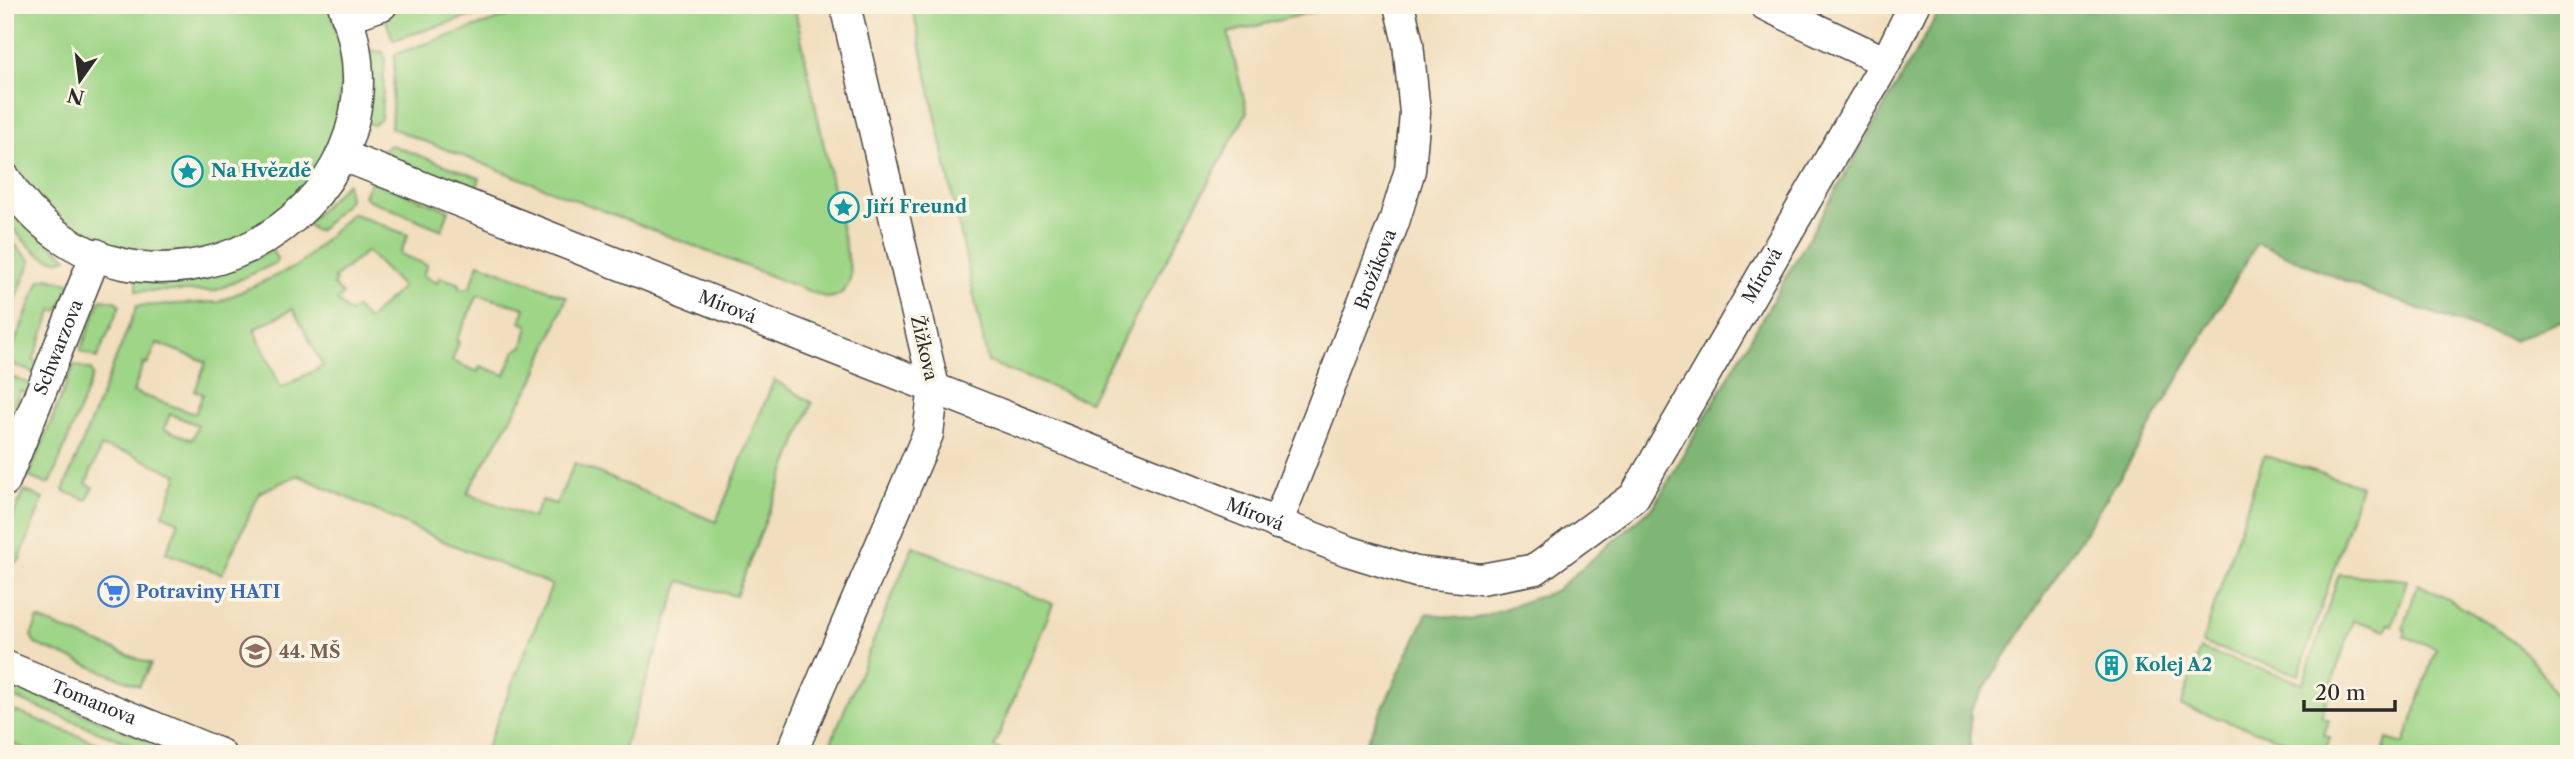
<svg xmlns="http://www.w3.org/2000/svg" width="2574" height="759" viewBox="0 0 2574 759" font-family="'Libre Caslon Text',serif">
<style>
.green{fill:#9ed587;stroke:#648059;stroke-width:2;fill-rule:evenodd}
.forest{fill:#7eb674;stroke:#547050;stroke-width:2}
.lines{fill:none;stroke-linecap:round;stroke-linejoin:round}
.street-casing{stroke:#494641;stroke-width:33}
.street{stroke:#fff;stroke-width:30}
.labels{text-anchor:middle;stroke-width:7;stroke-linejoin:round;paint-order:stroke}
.culture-label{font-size:18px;font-weight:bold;fill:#0d838f;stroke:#fcf5e5;text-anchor:start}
.street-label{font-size:18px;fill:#2b2b2b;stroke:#fcf5e5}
.shop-label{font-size:18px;font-weight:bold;fill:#366cbe;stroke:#fcf5e5;text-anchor:start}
.education-label{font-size:18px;font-weight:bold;fill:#785e54;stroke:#fcf5e5;text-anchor:start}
</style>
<rect width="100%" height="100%" fill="#fcf5e5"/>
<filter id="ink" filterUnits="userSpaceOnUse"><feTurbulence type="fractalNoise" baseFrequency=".0143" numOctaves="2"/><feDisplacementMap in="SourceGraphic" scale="14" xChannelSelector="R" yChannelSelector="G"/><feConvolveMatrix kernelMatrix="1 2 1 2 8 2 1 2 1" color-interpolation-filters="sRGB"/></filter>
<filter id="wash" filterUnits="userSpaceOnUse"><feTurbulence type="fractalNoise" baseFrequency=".00686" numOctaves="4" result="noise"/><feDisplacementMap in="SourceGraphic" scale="28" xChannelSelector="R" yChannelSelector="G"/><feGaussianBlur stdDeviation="1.57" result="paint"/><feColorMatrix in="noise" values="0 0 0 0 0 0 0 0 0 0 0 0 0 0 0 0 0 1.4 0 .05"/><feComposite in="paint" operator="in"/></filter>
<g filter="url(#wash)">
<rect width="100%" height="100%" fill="#f1debe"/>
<g class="green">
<path d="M 5,5 L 328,5 C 344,42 345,80 336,119 C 296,283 83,299 5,152 Z"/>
<path d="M 412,5 L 496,5 L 497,8 L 393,40 L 384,15 Z"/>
<path d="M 540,5 L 794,5 L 851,273 C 849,288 842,297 827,298 L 391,128 L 395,54 Z"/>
<path d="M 912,5 L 1341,5 L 1228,33 L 1247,112 L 1089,402 L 988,362 Z"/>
<path d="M 367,50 L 383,52 L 385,57 L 381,119 L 373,125 L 364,122 Z"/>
<path d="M 391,145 L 480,178 L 475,192 L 382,155 L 384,148 Z"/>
<path d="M 371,181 L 449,210 L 442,230 L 367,199 L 364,196 Z"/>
<path d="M 347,183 L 349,200 L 319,231 L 314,230 L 307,223 Z"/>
<path d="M 5,200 L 26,223 L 67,258 C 41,268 22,237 5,220 Z"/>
<path d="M 352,213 L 408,235 L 400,254 L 427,265 L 423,276 L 437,283 L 440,277 L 460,284 L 459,288 L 470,288 L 479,263 L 567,297 L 533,381 L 467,493 L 533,518 L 542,500 L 556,504 L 575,463 L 716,522 L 774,380 L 812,403 L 736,596 L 680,581 L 622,754 L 484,754 L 552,585 L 438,539 L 298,475 L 260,492 L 222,574 L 166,553 L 179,522 L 163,515 L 178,475 L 129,453 L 101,447 L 86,484 L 93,487 L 87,500 L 63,491 L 137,306 L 219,302 L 299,265 ZM 367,251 L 402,287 L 368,320 L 356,308 L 350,313 L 337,301 L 343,294 L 333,284 L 336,280 L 334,278 ZM 478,295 L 525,308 L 520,322 L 528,325 L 523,346 L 515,351 L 505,375 L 480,366 L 478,372 L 452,361 L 459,342 L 456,341 ZM 293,309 L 323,366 L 281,388 L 254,329 ZM 157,343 L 206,362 L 195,391 L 203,394 L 195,414 L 133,392 L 144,363 L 148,364 ZM 170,414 L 198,425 L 192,440 L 164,429 Z"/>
<path d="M 5,235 L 31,261 L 5,326 Z"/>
<path d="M 272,250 L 277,258 L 276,263 L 215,291 L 136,291 L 136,279 C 189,277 224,276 272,250 Z"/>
<path d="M 48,278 L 72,284 L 58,311 L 53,309 L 33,360 L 39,363 L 38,374 L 13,365 L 10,354 L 40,280 Z"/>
<path d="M 101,299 L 116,301 L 120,306 L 97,358 L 80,351 Z"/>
<path d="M 74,365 L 91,370 L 93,375 L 51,482 L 46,484 L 29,477 Z"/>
<path d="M 6,375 L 33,385 L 28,393 L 20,391 L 5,428 Z"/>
<path d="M 2264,455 L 2361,486 L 2299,675 L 2202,643 Z"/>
<path d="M 24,490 L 43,499 L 19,561 L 12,564 L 5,562 L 5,536 Z"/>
<path d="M 913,546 L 1053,604 L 994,747 L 1009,754 L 826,754 Z"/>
<path d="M 2339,574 L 2407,580 L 2392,625 L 2388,624 L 2386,630 L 2353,620 L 2321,717 L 2329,720 L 2324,735 L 2330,737 L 2325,754 L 2181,706 L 2200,649 L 2303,683 Z"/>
<path d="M 2418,584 C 2478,615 2543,647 2563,716 C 2566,730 2569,740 2566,754 L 2383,754 L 2387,739 L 2404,744 L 2436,648 L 2404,636 L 2406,630 L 2403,629 Z"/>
<path d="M 38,619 L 151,664 L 139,686 L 35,644 L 31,636 Z"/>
<path d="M 5,682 L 183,754 L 155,754 L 5,694 Z"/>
<path d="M 5,707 L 124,754 L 38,754 L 5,741 Z"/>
</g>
<path class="forest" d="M 1943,5 L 2569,5 L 2569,317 L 2513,341 L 2371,292 L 2257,243 L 2129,463 L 1971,709 L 1970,754 L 1361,754 L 1427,613 L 1471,620 L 1555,591 L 1654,506 Z"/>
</g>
<g filter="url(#ink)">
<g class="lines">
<defs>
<g id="street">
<path d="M 1765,5 L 1886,62"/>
<path d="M 347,17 L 382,5"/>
<path id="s1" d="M 341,155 L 1348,551 L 1416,572 L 1481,579 L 1536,569 L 1634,497 L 1886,62 L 1914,5"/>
<path d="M 5,178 C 128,373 428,221 343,5"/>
<path id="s2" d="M 5,481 L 96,254"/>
<path id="s3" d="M 1277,524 L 1394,222 L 1410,170 L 1415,113 L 1408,43 L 1399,5"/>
<path id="s4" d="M 5,666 L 220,754"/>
<path d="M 791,754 L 928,434 L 934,387 L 845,5"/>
</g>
</defs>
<use href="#street" class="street-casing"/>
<use href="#street" class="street"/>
</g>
</g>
<defs>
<symbol id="sight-ring" viewBox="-11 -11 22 22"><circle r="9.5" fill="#fcf5e5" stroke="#0f9aa8" stroke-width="1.5"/><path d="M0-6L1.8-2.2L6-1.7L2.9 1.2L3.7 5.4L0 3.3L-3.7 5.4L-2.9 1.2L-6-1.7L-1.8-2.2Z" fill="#0f9aa8"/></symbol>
<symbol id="supermarket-ring" viewBox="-11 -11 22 22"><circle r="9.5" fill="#fcf5e5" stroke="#3f7fe0" stroke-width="1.5"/><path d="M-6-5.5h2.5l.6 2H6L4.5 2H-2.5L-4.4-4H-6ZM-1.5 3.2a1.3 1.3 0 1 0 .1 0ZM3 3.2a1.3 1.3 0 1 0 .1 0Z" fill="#3f7fe0"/></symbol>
<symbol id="school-ring" viewBox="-11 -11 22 22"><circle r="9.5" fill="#fcf5e5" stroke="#8d6e63" stroke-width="1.5"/><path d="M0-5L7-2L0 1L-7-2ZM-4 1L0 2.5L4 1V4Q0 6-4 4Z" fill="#8d6e63"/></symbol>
<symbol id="building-ring" viewBox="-11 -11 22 22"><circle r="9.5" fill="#fcf5e5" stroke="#0f9aa8" stroke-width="1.5"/><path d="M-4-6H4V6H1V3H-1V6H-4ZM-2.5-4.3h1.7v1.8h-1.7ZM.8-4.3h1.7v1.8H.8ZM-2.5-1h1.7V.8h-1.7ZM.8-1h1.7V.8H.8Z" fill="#0f9aa8"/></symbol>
</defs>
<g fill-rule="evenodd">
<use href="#sight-ring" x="170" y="154" width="35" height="35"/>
<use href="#sight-ring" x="826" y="190" width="35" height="35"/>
<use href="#supermarket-ring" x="96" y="574" width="35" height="35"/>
<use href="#school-ring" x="238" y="634" width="35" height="35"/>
<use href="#building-ring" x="2094" y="648" width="35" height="35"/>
</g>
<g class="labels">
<g class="culture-label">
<text x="211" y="177">Na Hvězdě</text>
<text x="866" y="213">Jiří Freund</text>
<text x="2135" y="671">Kolej A2</text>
</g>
<g class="street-label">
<text dy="6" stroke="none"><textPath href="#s3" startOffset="273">Brožíkova</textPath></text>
<text dy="6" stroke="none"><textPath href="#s1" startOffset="1652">Mírová</textPath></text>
<text dy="6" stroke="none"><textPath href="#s1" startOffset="415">Mírová</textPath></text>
<text dy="6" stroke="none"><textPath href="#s2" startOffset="144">Schwarzova</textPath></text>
<text transform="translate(924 348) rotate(77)" y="6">Žižkova</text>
<text dy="6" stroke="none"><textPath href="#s1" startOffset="982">Mírová</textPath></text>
<text dy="6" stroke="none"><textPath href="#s4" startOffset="96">Tomanova</textPath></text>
</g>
<g class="shop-label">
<text x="136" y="598">Potraviny HATI</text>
</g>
<g class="education-label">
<text x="279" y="658">44. MŠ</text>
</g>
</g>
<rect width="2574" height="759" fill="none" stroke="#fcf5e5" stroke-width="28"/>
<g transform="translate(80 80) rotate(194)" stroke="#fcf5e5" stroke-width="5" paint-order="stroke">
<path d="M0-5L12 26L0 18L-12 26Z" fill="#2b2b2b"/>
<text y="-10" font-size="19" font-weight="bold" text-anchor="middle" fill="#2b2b2b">N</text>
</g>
<path d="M2304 700v10h91v-10" fill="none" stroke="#2b2b2b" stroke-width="3.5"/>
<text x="2315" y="700" font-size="21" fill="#2b2b2b" stroke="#fcf5e5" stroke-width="5" paint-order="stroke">20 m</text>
</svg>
